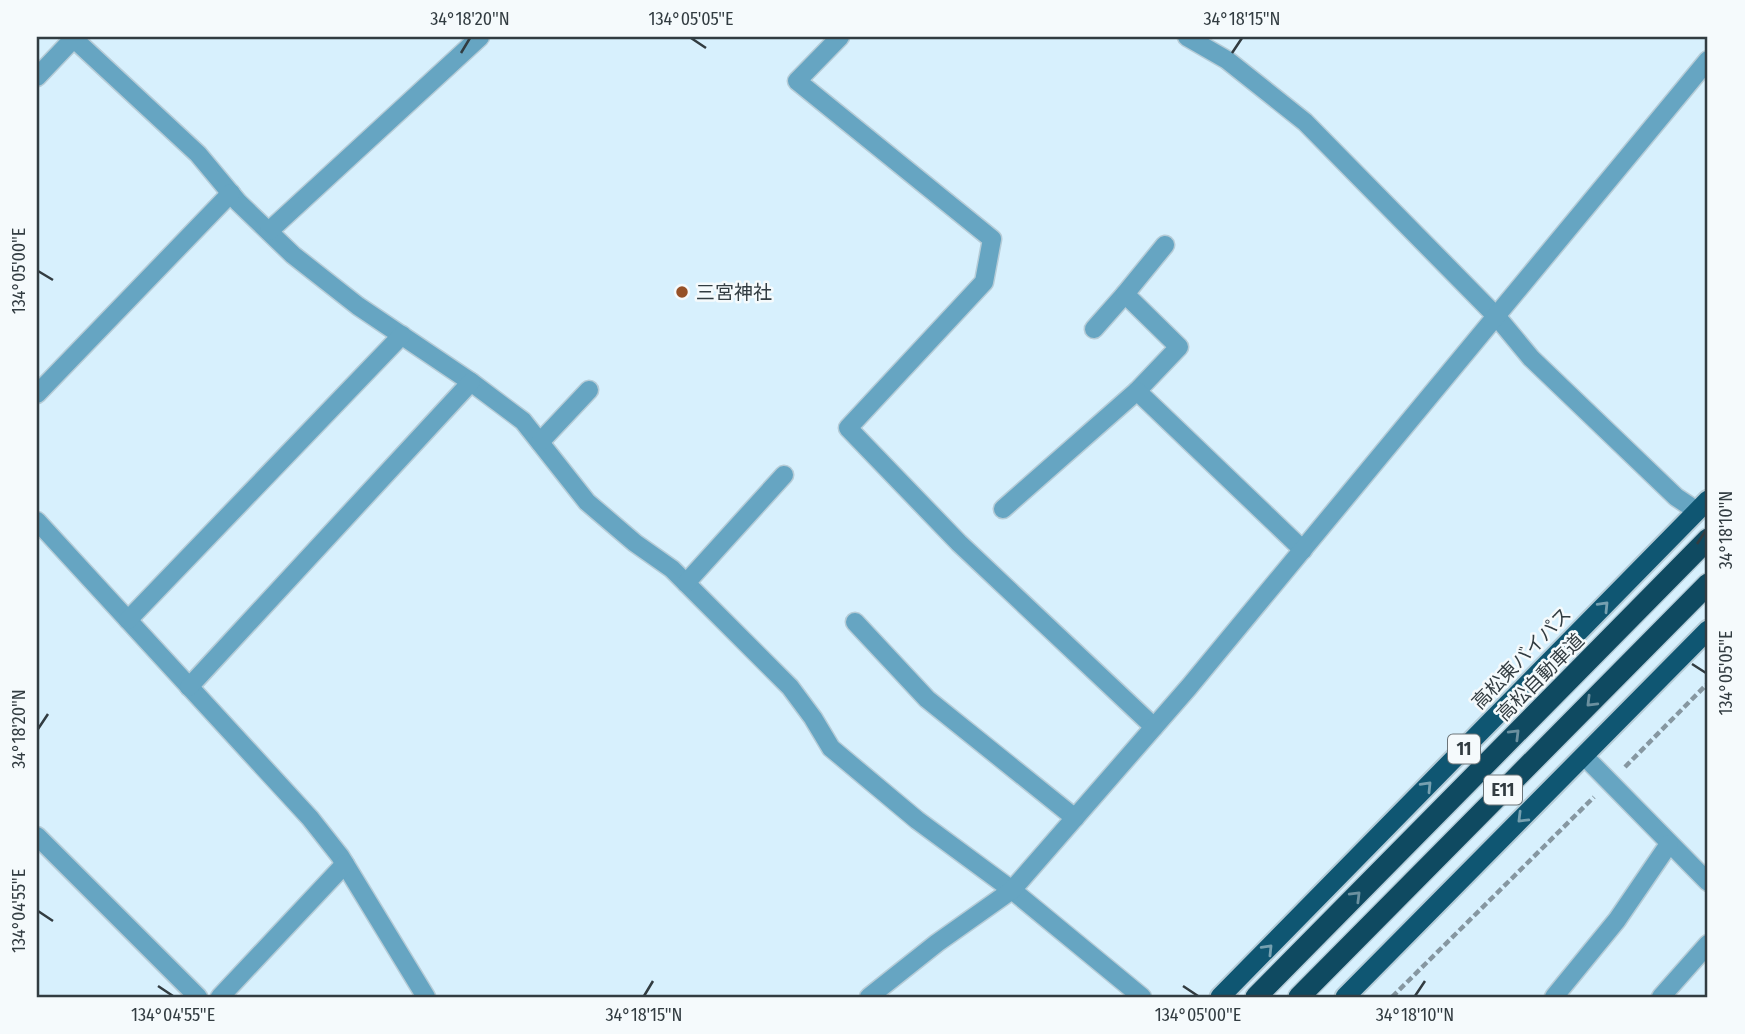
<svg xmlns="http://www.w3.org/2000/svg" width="1745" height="1034" viewBox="0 0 1745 1034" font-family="'Fira Sans Condensed','Noto Sans JP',sans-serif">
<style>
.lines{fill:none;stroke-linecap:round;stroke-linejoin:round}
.minor-casing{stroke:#b6ccd7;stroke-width:21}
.trunk-casing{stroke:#b6ccd7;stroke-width:23}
.motorway-casing{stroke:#b6ccd7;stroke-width:24}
.path{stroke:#8697a1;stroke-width:4.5;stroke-dasharray:7 3.5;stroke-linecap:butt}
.minor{stroke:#66a5c2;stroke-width:18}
.trunk{stroke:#0f5672;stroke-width:19}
.motorway{stroke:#0f4a61;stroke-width:21}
.oneway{stroke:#76a0b0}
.oneway2{stroke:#6b909f}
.ticks{fill:none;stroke:#323c41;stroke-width:2.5}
.poi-dot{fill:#965127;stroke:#f5fafc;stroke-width:2.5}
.labels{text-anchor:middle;stroke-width:5;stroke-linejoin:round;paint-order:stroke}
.shield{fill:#f5fafc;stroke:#6c7579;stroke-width:2}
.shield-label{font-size:18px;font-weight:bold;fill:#323c41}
.poi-label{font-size:19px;fill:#323c41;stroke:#f5fafc;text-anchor:start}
.street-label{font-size:19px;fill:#323c41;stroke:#f5fafc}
.neatline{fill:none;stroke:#323c41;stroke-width:2.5}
.ticks-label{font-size:18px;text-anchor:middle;fill:#323c41}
</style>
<rect width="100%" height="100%" fill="#d7f0fd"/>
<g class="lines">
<defs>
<g id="minor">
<path d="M 72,37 L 198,154 L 238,202 L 293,255 L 358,306 L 471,382 L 523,421 L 587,502 L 635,543 L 672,569 L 790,687 L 813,718 L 831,748 L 917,820 L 1012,890 L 1142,997"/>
<path d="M 840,37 L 797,81 L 992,239 L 984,282 L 848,428 L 959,543 L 1154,727"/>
<path d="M 1187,37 L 1227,60 L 1305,122 L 1497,317 L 1531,358 L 1676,497 L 1697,511"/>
<path d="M 37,77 L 75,37"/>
<path d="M 269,231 L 480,37"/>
<path d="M 1094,329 L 1125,294"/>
<path d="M 1137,391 L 1179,347 L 1125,294 L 1165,245"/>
<path d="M 37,394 L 231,193"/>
<path d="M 540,442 L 589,390"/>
<path d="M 1003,509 L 1137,391 L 1303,550"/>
<path d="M 37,521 L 310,818 L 340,856 L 426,997"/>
<path d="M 686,583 L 784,475"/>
<path d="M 128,620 L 402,335"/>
<path d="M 855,622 L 927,699 L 1075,818"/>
<path d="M 189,687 L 471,382"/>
<path d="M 1584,756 L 1708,882"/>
<path d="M 37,836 L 198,997"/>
<path d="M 220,997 L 345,864"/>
<path d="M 869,997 L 937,943 L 1012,890 L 1189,687 L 1708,60"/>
<path d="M 1554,997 L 1617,920 L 1669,844"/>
<path d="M 1661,997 L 1708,944"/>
</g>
<g id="trunk">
<path d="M 1220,997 L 1708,500"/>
<path d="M 1345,997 L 1708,630"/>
</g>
<g id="motorway">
<path d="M 1256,997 L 1708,539"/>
<path d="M 1299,997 L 1708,584"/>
</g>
</defs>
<use href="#minor" class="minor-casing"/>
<use href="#trunk" class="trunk-casing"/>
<use href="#motorway" class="motorway-casing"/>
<g class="path">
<path d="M 1625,767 L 1708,683"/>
<path d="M 1392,997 L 1594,797"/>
</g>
<use href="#minor" class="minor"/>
<use href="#trunk" class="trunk"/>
<use href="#motorway" class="motorway"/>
</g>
<defs><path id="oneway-chevron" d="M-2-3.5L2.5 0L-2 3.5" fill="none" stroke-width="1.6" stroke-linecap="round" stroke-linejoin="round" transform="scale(1.75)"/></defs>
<g class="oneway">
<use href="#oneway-chevron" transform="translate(1604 606) rotate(-46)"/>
<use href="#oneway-chevron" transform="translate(1427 786) rotate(-46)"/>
<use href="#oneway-chevron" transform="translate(1522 818) rotate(135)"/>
<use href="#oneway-chevron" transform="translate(1268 949) rotate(-46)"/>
</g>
<g class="oneway2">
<use href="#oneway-chevron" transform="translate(1591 702) rotate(135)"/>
<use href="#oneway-chevron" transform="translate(1515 734) rotate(-45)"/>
<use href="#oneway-chevron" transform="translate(1356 896) rotate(-45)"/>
</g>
<path class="ticks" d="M 691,38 L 706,48M 461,53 L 470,38M 1232,53 L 1242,38M 38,271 L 53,280M 1697,544 L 1706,530M 1692,664 L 1706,673M 38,729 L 48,714M 38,911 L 53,921M 158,986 L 173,996M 1183,986 L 1198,996M 644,996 L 653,981M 1415,996 L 1425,981"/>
<circle class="poi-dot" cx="682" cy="292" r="7"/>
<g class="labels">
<g class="shield">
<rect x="1448" y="734.5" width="32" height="29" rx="5"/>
<rect x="1484" y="775.5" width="38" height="29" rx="5"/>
</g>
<g class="shield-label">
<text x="1464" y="755">11</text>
<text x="1503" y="796">E11</text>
</g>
<g class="poi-label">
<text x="696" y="299">三宮神社</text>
</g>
<g class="street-label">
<text transform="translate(1521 658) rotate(-46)" y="7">高松東バイパス</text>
<text transform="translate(1540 677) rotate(-45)" y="7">高松自動車道</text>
</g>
</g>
<rect width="1745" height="1034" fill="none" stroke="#f5fafc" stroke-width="77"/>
<rect x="38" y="38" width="1668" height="958" class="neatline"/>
<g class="ticks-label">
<text x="470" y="25">34°18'20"N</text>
<text x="691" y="25">134°05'05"E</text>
<text x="1242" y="25">34°18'15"N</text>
<text transform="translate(19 271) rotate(-90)" y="6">134°05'00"E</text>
<text transform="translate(1726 530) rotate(-90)" y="6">34°18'10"N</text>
<text transform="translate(1726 673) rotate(-90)" y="6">134°05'05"E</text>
<text transform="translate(19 729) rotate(-90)" y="6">34°18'20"N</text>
<text transform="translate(19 911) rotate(-90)" y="6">134°04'55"E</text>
<text x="173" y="1021">134°04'55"E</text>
<text x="644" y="1021">34°18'15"N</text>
<text x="1198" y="1021">134°05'00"E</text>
<text x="1415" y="1021">34°18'10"N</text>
</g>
</svg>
